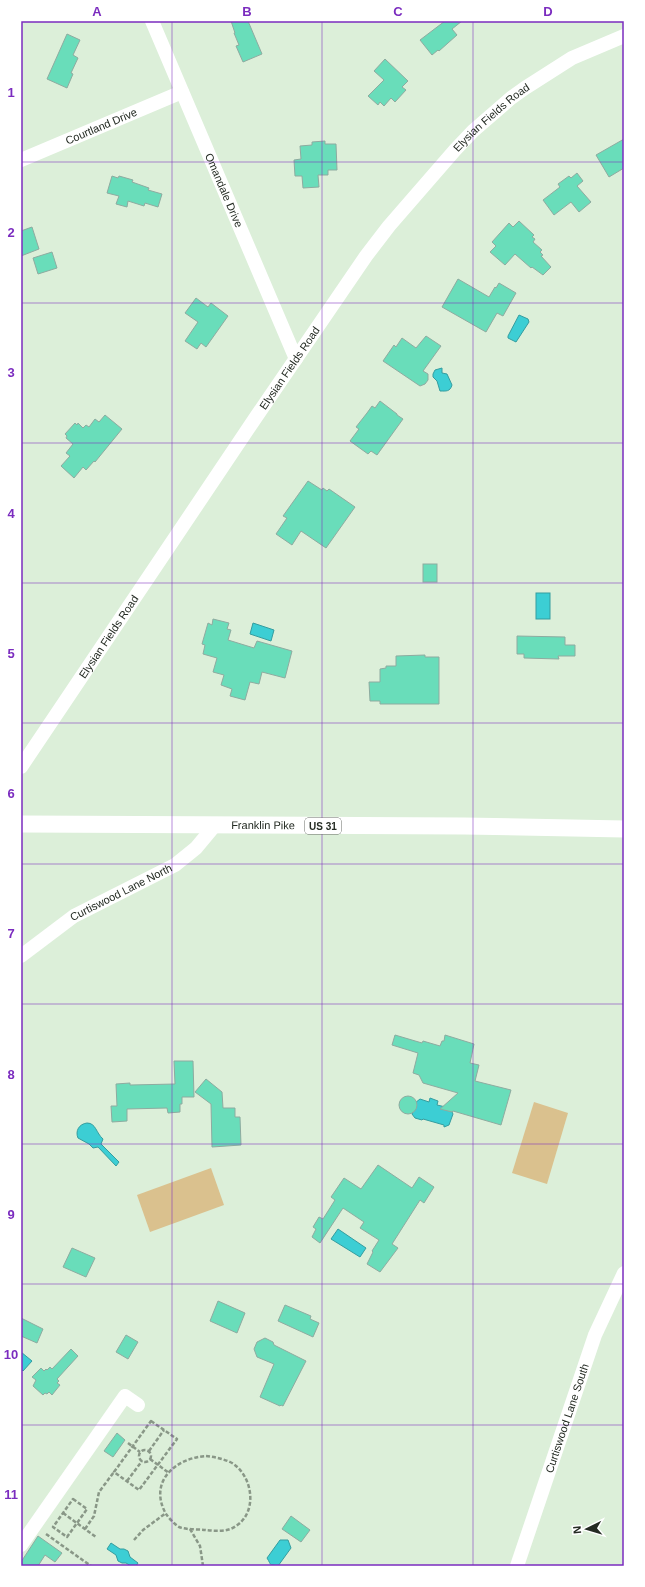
<svg xmlns="http://www.w3.org/2000/svg" width="645" height="1587" viewBox="0 0 645 1587" font-family="Helvetica,sans-serif">
<style>
.green{fill:#dac18e}
.water{fill:#3cced4;stroke:#359d9f}
.building{fill:#69ddba;stroke:#8eaba0}
.lines{fill:none;stroke-linecap:round;stroke-linejoin:round}
.path{stroke:#899787;stroke-width:2.5;stroke-dasharray:4 2;stroke-linecap:butt}
.minor{stroke:#fff;stroke-width:14}
.major{stroke:#fff;stroke-width:17}
.grid{fill:none;stroke:#7b2cbf;stroke-width:1;stroke-opacity:0.55}
.labels{text-anchor:middle;stroke-width:3;stroke-linejoin:round;paint-order:stroke}
.shield{fill:#fff;stroke:#666b65;stroke-width:1}
.shield-label{font-size:10px;font-weight:bold;fill:#242b23}
.street-label{font-size:11px;fill:#242b23;stroke:#fff}
.neatline{fill:none;stroke:#7b2cbf;stroke-width:1.5}
.grid-label{font-size:13px;text-anchor:middle;font-weight:bold;fill:#7b2cbf}
</style>
<rect width="100%" height="100%" fill="#dcefd9"/>
<g class="green">
<path d="M 534,1102 L 568,1113 L 547,1184 L 512,1173 Z"/>
<path d="M 211,1168 L 224,1205 L 150,1232 L 137,1195 Z"/>
</g>
<g class="water">
<path d="M 519,315 L 528,319 L 529,322 L 516,342 L 508,338 L 508,336 Z"/>
<path d="M 442,368 L 442,373 L 447,374 L 452,385 C 450,392 446,391 440,391 L 437,381 L 433,377 L 433,374 L 435,370 Z"/>
<rect x="536" y="593" width="14" height="26"/>
<path d="M 253,623 L 274,630 L 271,641 L 250,634 Z"/>
<path d="M 430,1098 L 438,1101 L 437,1105 L 450,1108 L 453,1114 L 449,1125 L 444,1127 L 444,1125 L 423,1119 L 422,1120 L 415,1118 L 412,1114 L 415,1103 L 420,1099 L 429,1102 Z"/>
<path d="M 87,1123 C 96,1123 96,1133 103,1139 L 101,1144 L 119,1162 L 116,1166 L 98,1147 L 93,1148 L 89,1144 L 78,1138 C 75,1131 79,1124 87,1123 Z"/>
<path d="M 338,1229 L 366,1248 L 360,1257 L 331,1239 Z"/>
<path d="M 21,1352 L 32,1361 L 23,1371 L 21,1369 Z"/>
<path d="M 280,1540 L 288,1540 L 291,1548 L 278,1566 C 268,1564 272,1566 267,1558 Z"/>
<path d="M 111,1543 L 120,1549 L 124,1549 L 128,1551 L 130,1557 L 138,1563 L 136,1566 L 131,1566 L 126,1563 L 122,1563 L 118,1561 L 116,1555 L 107,1549 Z"/>
</g>
<g class="building">
<path d="M 231,21 L 248,21 L 262,54 L 243,62 L 236,46 L 239,45 L 234,33 L 235,33 Z"/>
<path d="M 445,21 L 462,21 L 452,29 L 457,35 L 439,51 L 438,50 L 432,55 L 420,40 Z"/>
<path d="M 67,34 L 80,40 L 73,55 L 78,58 L 71,73 L 73,74 L 67,88 L 47,79 Z"/>
<path d="M 385,59 L 408,81 L 402,87 L 406,90 L 395,102 L 391,98 L 384,106 L 380,102 L 378,105 L 368,96 L 384,80 L 374,71 Z"/>
<path d="M 624,139 L 624,168 L 609,177 L 596,155 Z"/>
<path d="M 325,141 L 325,144 L 336,144 L 337,170 L 328,170 L 328,175 L 318,175 L 319,187 L 303,188 L 302,176 L 295,176 L 294,160 L 301,159 L 300,146 L 312,145 L 312,142 Z"/>
<path d="M 577,173 L 583,181 L 577,186 L 591,202 L 579,212 L 571,202 L 554,215 L 543,200 L 560,187 L 558,184 L 569,176 L 571,178 Z"/>
<path d="M 112,176 L 118,178 L 119,176 L 133,180 L 132,182 L 149,188 L 148,190 L 162,194 L 158,207 L 145,203 L 144,206 L 128,201 L 127,207 L 116,204 L 119,196 L 107,193 Z"/>
<path d="M 519,221 L 534,235 L 532,237 L 535,239 L 533,242 L 542,250 L 540,252 L 543,255 L 541,256 L 551,267 L 543,275 L 532,267 L 531,268 L 515,254 L 505,265 L 490,252 L 496,246 L 492,242 L 509,223 L 513,227 Z"/>
<path d="M 32,227 L 39,249 L 21,256 L 21,231 Z"/>
<path d="M 52,252 L 57,268 L 38,274 L 33,258 Z"/>
<path d="M 458,279 L 489,297 L 495,287 L 496,288 L 499,283 L 516,293 L 503,316 L 497,313 L 486,332 L 442,307 Z"/>
<path d="M 196,298 L 208,307 L 211,303 L 228,316 L 206,347 L 201,343 L 197,349 L 185,341 L 198,322 L 185,313 Z"/>
<path d="M 426,336 L 441,346 L 423,371 L 428,374 L 428,380 L 425,384 L 420,386 L 383,361 L 394,345 L 396,347 L 402,338 L 416,348 Z"/>
<path d="M 380,401 L 397,414 L 397,415 L 403,419 L 377,455 L 371,451 L 368,454 L 350,441 L 359,429 L 356,427 L 367,413 L 372,406 L 375,408 Z"/>
<path d="M 105,415 L 122,429 L 95,462 L 94,461 L 86,470 L 83,467 L 74,478 L 61,466 L 70,456 L 66,453 L 73,444 L 66,438 L 67,436 L 65,434 L 75,423 L 77,425 L 78,423 L 83,428 L 86,425 L 89,427 L 95,419 L 99,422 Z"/>
<path d="M 308,481 L 322,490 L 323,488 L 327,491 L 329,489 L 355,507 L 326,548 L 301,531 L 292,545 L 276,534 L 287,518 L 283,516 Z"/>
<rect x="423" y="564" width="14" height="18"/>
<path d="M 213,619 L 229,623 L 227,629 L 231,630 L 228,640 L 254,648 L 257,641 L 292,651 L 285,678 L 262,672 L 259,684 L 250,682 L 245,700 L 230,696 L 232,689 L 221,685 L 224,675 L 213,672 L 217,658 L 203,654 L 205,645 L 202,644 L 208,623 L 212,625 Z"/>
<path d="M 517,636 L 565,637 L 565,645 L 575,645 L 575,656 L 558,656 L 559,659 L 524,658 L 524,654 L 517,654 Z"/>
<path d="M 425,655 L 425,657 L 439,657 L 439,704 L 380,704 L 380,701 L 370,701 L 369,682 L 380,682 L 380,669 L 386,668 L 386,666 L 396,666 L 396,656 Z"/>
<path d="M 395,1035 L 422,1043 L 423,1041 L 440,1046 L 442,1041 L 444,1041 L 445,1035 L 474,1044 L 470,1063 L 479,1065 L 475,1081 L 511,1090 L 501,1125 L 453,1111 L 452,1112 L 440,1109 L 458,1093 L 423,1083 L 419,1075 L 413,1073 L 418,1053 L 392,1045 Z"/>
<path d="M 174,1061 L 193,1061 L 194,1097 L 182,1097 L 182,1104 L 180,1104 L 180,1112 L 168,1113 L 167,1108 L 127,1109 L 127,1121 L 112,1122 L 111,1106 L 117,1106 L 116,1084 L 130,1083 L 130,1085 L 175,1084 Z"/>
<path d="M 206,1079 L 222,1092 L 223,1108 L 235,1108 L 235,1117 L 240,1117 L 241,1145 L 212,1147 L 211,1104 L 195,1092 Z"/>
<circle cx="408" cy="1105" r="9"/>
<path d="M 378,1165 L 412,1188 L 419,1177 L 434,1187 L 424,1203 L 420,1200 L 392,1244 L 398,1248 L 380,1272 L 367,1264 L 373,1252 L 372,1251 L 379,1240 L 360,1228 L 364,1222 L 343,1208 L 320,1243 L 312,1237 L 316,1229 L 313,1227 L 319,1217 L 323,1219 L 335,1200 L 331,1197 L 344,1178 L 361,1189 Z"/>
<path d="M 72,1248 L 95,1258 L 86,1277 L 63,1267 Z"/>
<path d="M 218,1301 L 245,1313 L 237,1333 L 210,1321 Z"/>
<path d="M 285,1305 L 311,1316 L 310,1319 L 319,1323 L 313,1337 L 278,1321 Z"/>
<path d="M 21,1318 L 43,1329 L 37,1343 L 21,1336 Z"/>
<path d="M 126,1335 L 138,1342 L 128,1359 L 116,1352 Z"/>
<path d="M 265,1338 L 273,1342 L 274,1345 L 306,1361 L 283,1406 L 281,1405 L 280,1406 L 260,1397 L 274,1364 L 257,1357 L 254,1349 L 257,1342 Z"/>
<path d="M 71,1349 L 78,1356 L 57,1379 L 59,1381 L 57,1383 L 60,1385 L 52,1395 L 49,1392 L 47,1394 L 45,1393 L 43,1395 L 33,1386 L 36,1380 L 32,1377 L 41,1368 L 44,1371 L 46,1369 L 47,1370 L 50,1367 L 52,1369 Z"/>
<path d="M 117,1433 L 125,1440 L 113,1457 L 104,1451 Z"/>
<path d="M 291,1516 L 310,1530 L 301,1542 L 282,1529 Z"/>
<path d="M 38,1536 L 62,1553 L 55,1562 L 45,1555 L 38,1566 L 21,1566 L 21,1562 Z"/>
</g>
<g class="lines">
<g class="path">
<path d="M 151,1421 L 177,1439 L 139,1490 L 114,1472 Z"/>
<path d="M 128,1443 L 140,1452"/>
<circle cx="145" cy="1456" r="6"/>
<path d="M 149,1451 L 164,1430"/>
<path d="M 206,1456 C 215,1457 224,1459 232,1463 C 253,1476 258,1512 236,1526 C 228,1532 216,1531 206,1530 C 198,1529 187,1530 179,1527 C 174,1524 169,1518 166,1514 C 148,1482 175,1458 206,1456 Z"/>
<path d="M 150,1459 L 169,1473"/>
<path d="M 127,1481 L 142,1461"/>
<path d="M 73,1499 L 87,1509 L 67,1537 L 53,1527 Z"/>
<path d="M 63,1513 L 96,1537"/>
<path d="M 85,1529 L 94,1516 L 99,1492 L 114,1472"/>
<path d="M 190,1529 L 200,1546 L 203,1566"/>
<path d="M 46,1534 L 91,1566"/>
<path d="M 134,1540 L 143,1530 L 166,1513"/>
</g>
<g class="minor">
<path id="s1" d="M 152,21 L 296,359"/>
<path id="s2" d="M 21,160 L 182,92"/>
<path id="s3" d="M 21,767 L 256,417 L 366,256 L 389,226 L 455,150 L 473,131 L 511,98 L 525,88 L 572,58 L 624,36"/>
<path id="s4" d="M 21,956 L 74,916 L 175,865 L 196,848 L 216,824"/>
<path d="M 21,1545 L 125,1396 L 138,1405"/>
<path id="s5" d="M 517,1566 L 595,1335 L 624,1273"/>
</g>
<path class="major" id="s6" d="M 21,824 L 464,826 L 624,829"/>
</g>
<path class="grid" d="M 172,21 L 172,1566M 322,21 L 322,1566M 473,21 L 473,1566M 21,162 L 624,162M 21,303 L 624,303M 21,443 L 624,443M 21,583 L 624,583M 21,723 L 624,723M 21,864 L 624,864M 21,1004 L 624,1004M 21,1144 L 624,1144M 21,1284 L 624,1284M 21,1425 L 624,1425"/>
<g class="labels">
<rect class="shield" x="305" y="818" width="36" height="16" rx="3"/>
<g class="shield-label">
<text x="323" y="830">US 31</text>
</g>
<g class="street-label">
<text dy="4" stroke="none"><textPath href="#s3" startOffset="804">Elysian Fields Road</textPath></text>
<text dy="4" stroke="none"><textPath href="#s2" startOffset="87">Courtland Drive</textPath></text>
<text dy="4" stroke="none"><textPath href="#s1" startOffset="184">Omandale Drive</textPath></text>
<text dy="4" stroke="none"><textPath href="#s3" startOffset="481">Elysian Fields Road</textPath></text>
<text dy="4" stroke="none"><textPath href="#s3" startOffset="157">Elysian Fields Road</textPath></text>
<text dy="4" stroke="none"><textPath href="#s6" startOffset="242">Franklin Pike</textPath></text>
<text dy="4" stroke="none"><textPath href="#s4" startOffset="119">Curtiswood Lane North</textPath></text>
<text dy="4" stroke="none"><textPath href="#s5" startOffset="156">Curtiswood Lane South</textPath></text>
</g>
</g>
<rect width="645" height="1587" fill="none" stroke="#ffffff" stroke-width="44"/>
<g transform="translate(587 1529) rotate(265)" stroke="#ffffff" stroke-width="3" paint-order="stroke">
<path d="M0-3L7 15L0 10L-7 15Z" fill="#242b23"/>
<text y="-6" font-size="11" font-weight="bold" text-anchor="middle" fill="#242b23">N</text>
</g>
<rect x="22" y="22" width="601" height="1543" class="neatline"/>
<g class="grid-label">
<text x="97" y="16">A</text>
<text x="247" y="16">B</text>
<text x="398" y="16">C</text>
<text x="548" y="16">D</text>
<text x="11" y="97">1</text>
<text x="11" y="237">2</text>
<text x="11" y="377">3</text>
<text x="11" y="518">4</text>
<text x="11" y="658">5</text>
<text x="11" y="798">6</text>
<text x="11" y="938">7</text>
<text x="11" y="1079">8</text>
<text x="11" y="1219">9</text>
<text x="11" y="1359">10</text>
<text x="11" y="1499">11</text>
</g>
</svg>
